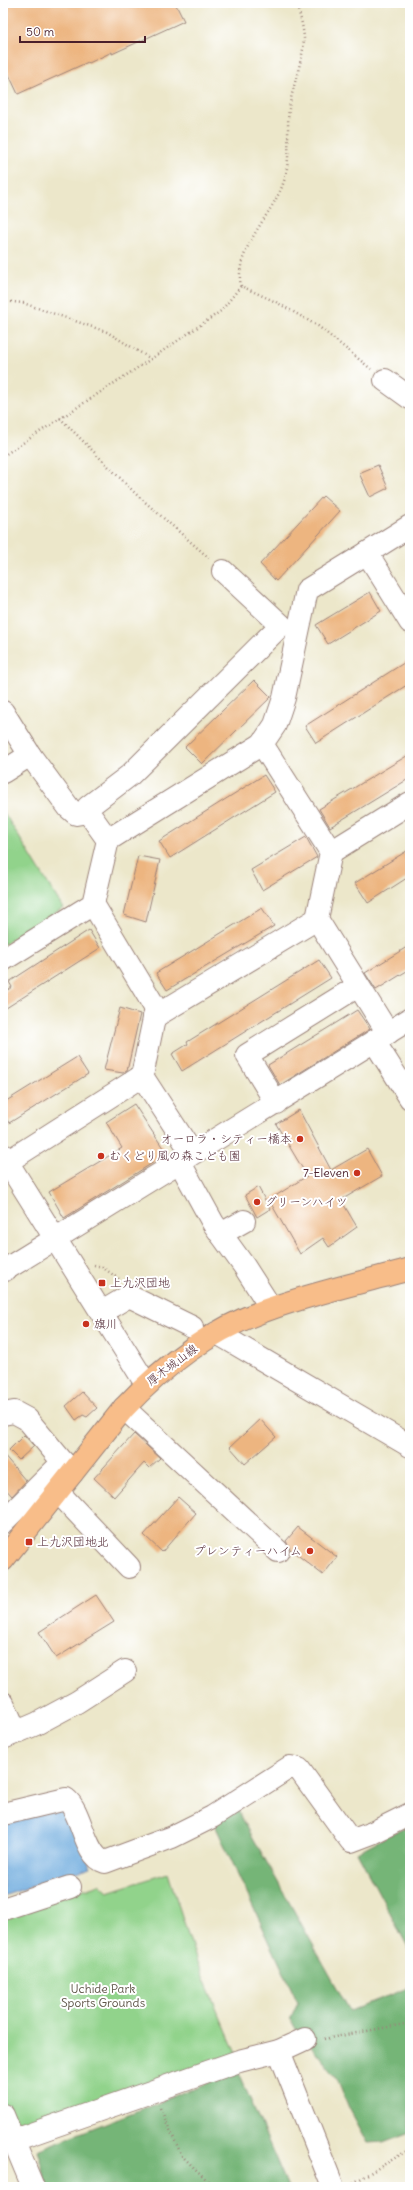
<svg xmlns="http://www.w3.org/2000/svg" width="413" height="2190" viewBox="0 0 413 2190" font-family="Delius,'Klee One',sans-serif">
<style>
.green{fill:#91d38b;stroke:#6e795b}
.forest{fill:#74b577;stroke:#5f6a51}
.water{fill:#6aa9dd;stroke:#5a6484}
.building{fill:#edb580}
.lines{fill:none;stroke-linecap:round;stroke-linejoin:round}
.minor-casing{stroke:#9b837a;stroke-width:24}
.major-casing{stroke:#9b837a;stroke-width:24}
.path{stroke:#9b837a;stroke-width:2.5;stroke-dasharray:1 3;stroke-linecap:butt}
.minor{stroke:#fff;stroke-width:22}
.major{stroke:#f8bd89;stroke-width:22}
.poi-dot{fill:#c8321e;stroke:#fff;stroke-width:1.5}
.labels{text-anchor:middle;stroke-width:4;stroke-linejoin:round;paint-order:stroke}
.poi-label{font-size:12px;fill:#4a1f2b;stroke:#fff;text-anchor:start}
.street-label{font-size:12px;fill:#4a1f2b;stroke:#fff}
.park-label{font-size:12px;fill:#5f5548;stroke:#fff}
</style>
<rect width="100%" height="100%" fill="#fff"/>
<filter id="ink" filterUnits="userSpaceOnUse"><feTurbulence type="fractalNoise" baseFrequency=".025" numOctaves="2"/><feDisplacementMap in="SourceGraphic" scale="8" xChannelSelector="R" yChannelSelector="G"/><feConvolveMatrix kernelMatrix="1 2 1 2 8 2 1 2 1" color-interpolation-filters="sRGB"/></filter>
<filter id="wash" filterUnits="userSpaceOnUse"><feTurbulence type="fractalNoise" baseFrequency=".012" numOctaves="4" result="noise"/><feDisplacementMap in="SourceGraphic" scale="16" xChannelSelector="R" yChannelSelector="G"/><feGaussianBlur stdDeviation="0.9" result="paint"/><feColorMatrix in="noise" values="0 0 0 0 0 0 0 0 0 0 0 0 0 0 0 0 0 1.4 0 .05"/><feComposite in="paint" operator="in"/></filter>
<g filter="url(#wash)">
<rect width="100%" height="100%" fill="#ece7ca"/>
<g class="green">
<path d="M 3,811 L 63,908 L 3,945 Z"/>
<path d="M 168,1873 L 198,1965 L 237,2056 L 14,2133 L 3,2106 L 3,1917 L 99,1884 L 108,1892 Z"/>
</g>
<g class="forest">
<path d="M 237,1809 L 350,2011 L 410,1987 L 410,2132 L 383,2142 L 368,2143 L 349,2108 L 337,2078 L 290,2020 L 298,2003 L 214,1823 Z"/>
<path d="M 410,1824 L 410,1951 L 357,1852 Z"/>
<path d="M 238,2071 L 288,2187 L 48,2187 L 37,2150 Z"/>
</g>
<path class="water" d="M 59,1807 L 64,1811 L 91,1867 L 3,1896 L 3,1825 Z"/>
<g id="blocks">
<g class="building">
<path d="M 3,3 L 175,3 L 184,21 L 112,54 L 112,52 L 89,63 L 88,62 L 18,94 L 3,62 Z"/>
<path d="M 378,465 L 388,488 L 370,497 L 359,473 Z"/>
<path d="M 323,496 L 340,511 L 276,581 L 260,564 Z"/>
<path d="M 370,592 L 381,611 L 328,644 L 316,625 Z"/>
<path d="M 410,659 L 410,683 L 316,743 L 305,726 Z"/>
<path d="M 254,680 L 271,697 L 202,764 L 185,747 Z"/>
<path d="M 410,754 L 410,778 L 330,827 L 319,809 Z"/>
<path d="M 264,775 L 275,792 L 170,858 L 159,841 Z"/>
<path d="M 306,837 L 317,857 L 262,890 L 251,870 Z"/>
<path d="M 410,849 L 410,876 L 368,903 L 355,883 Z"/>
<path d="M 138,856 L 160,860 L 146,922 L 124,915 Z"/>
<path d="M 262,908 L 274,926 L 167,990 L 156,973 Z"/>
<path d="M 89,930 L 100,948 L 3,1010 L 3,993 L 12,987 L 9,982 Z"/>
<path d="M 410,945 L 410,969 L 376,990 L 365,973 Z"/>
<path d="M 319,960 L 331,978 L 182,1071 L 172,1054 L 188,1044 L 187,1042 Z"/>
<path d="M 120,1008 L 140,1014 L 127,1071 L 123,1073 L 104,1070 Z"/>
<path d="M 357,1010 L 370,1029 L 280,1085 L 268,1065 Z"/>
<path d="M 77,1057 L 88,1074 L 9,1123 L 3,1113 L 3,1103 Z"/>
<path d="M 134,1104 L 167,1154 L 64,1218 L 49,1192 L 122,1148 L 106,1122 Z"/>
<path d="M 299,1110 L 331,1170 L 367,1149 L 382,1176 L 341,1200 L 357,1227 L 329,1247 L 323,1238 L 300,1254 L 269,1200 L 307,1176 L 276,1124 Z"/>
<path d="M 258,1187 L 270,1209 L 257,1217 L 245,1195 Z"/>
<path d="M 82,1392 L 97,1408 L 87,1417 L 83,1415 L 76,1420 L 66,1406 Z"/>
<path d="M 260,1419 L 276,1437 L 245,1464 L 230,1447 Z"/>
<path d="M 134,1434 L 160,1458 L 149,1468 L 144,1463 L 114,1497 L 94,1478 Z"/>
<path d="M 24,1435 L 34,1446 L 19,1460 L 9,1450 Z"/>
<path d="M 3,1454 L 26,1481 L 12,1496 L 3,1486 Z"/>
<path d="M 178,1497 L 196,1513 L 162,1552 L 144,1535 Z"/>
<path d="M 298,1527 L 337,1557 L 323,1575 L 290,1549 L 286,1541 Z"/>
<path d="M 96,1595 L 114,1622 L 56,1658 L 39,1632 Z"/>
</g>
</g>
</g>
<g filter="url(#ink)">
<use href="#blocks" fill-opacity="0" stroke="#9b837a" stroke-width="1"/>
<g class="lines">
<defs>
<g id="minor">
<path d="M 385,380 L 410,398"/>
<path d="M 367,553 L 410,526"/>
<path d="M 3,712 L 30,755 L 69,808 L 76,814 L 88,812"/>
<path d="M 262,744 L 331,852 L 317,919 L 388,1033"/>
<path d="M 3,772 L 30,755"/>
<path d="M 108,840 L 88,812 L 88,807 L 130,775 L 281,625 L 223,571"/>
<path d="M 331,852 L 410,803"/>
<path d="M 93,904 L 156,1009 L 142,1076 L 192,1153"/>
<path d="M 3,960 L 93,904 L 108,840 L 262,744 L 275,725 L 284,698 L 307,590 L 367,553 L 410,622"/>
<path d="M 154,1017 L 317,919"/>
<path d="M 374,1041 L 410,1098"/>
<path d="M 276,1103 L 247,1055 L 358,986"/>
<path d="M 3,1155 L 146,1384"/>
<path d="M 179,1161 L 213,1223 L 244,1266 L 271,1308"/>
<path d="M 7,1162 L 142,1076"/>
<path d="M 221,1234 L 244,1221"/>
<path d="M 3,1271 L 410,1019"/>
<path d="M 102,1312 L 129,1296 L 192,1327"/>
<path d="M 217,1333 L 410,1446"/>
<path d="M 124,1408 L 278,1551"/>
<path d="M 3,1414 L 14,1412 L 27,1419 L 72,1473"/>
<path d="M 57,1491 L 129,1567"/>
<path d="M 3,1522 L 63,1462"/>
<path d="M 3,1703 L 16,1732"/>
<path d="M 3,1738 L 36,1724 L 77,1702 L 125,1671"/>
<path d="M 3,1814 L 66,1799 C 82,1811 84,1856 105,1862 L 172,1837 L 212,1817 L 290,1767 L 299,1769 L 351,1841 L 372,1833 L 410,1814"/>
<path d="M 3,1909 L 70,1887"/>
<path d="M 279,2051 L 333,2187"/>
<path d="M 3,2115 L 33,2187"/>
<path d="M 14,2140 L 239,2061 L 279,2051 L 305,2039"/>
</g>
<path id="major" d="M 3,1560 L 124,1408 C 165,1364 215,1327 272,1308 C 317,1292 364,1282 410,1269"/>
</defs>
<use href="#minor" class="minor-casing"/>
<use href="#major" class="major-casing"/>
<g class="path">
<path d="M 241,286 C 233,251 272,215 283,184 C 292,160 286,134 289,109 C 292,88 304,57 304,38 C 303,26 300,13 295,3"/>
<path d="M 3,301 L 23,303 L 107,332 L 151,359 L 221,311 L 241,286 L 276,302 L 318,326 L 371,369"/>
<path d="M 60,418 L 137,495 L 209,558"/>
<path d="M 3,456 L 151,359"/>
<path d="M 3,1130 L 7,1136"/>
<path d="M 94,1265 L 102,1267 L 119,1279"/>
<path d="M 324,2039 L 410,2023"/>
<path d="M 160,2108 L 182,2156 L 214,2187"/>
<path d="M 350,2185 L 410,2149"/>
</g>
<use href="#minor" class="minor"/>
<use href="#major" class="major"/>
</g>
</g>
<g class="poi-dot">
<circle cx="300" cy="1139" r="4"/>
<circle cx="101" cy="1156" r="4"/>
<circle cx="357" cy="1173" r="4"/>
<circle cx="257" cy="1202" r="4"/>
<rect x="98" y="1279" width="8" height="8" rx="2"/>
<circle cx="86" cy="1324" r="4"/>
<rect x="25" y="1538" width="8" height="8" rx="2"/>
<circle cx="310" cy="1551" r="4"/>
</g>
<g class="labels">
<g class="poi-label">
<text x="292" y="1143" text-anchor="end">オーロラ・シティー橋本</text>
<text x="109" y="1160">むくどり風の森こども園</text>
<text x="349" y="1177" text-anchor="end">7-Eleven</text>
<text x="265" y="1206">グリーンハイツ</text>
<text x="110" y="1287">上九沢団地</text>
<text x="94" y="1328">旗川</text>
<text x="37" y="1546">上九沢団地北</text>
<text x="302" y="1555" text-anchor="end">プレンティーハイム</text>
</g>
<g class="street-label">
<text transform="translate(172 1365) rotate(-37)" y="4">厚木城山線</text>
</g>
<g class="park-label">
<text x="103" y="1993">Uchide Park<tspan x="103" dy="14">Sports Grounds</tspan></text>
</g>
</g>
<rect width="413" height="2190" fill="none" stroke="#fff" stroke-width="16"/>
<path d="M20 36v6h125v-6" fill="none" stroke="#4a1f2b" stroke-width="2"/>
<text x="26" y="36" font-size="12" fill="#4a1f2b" stroke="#ffffff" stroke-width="3" paint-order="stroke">50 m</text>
</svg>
